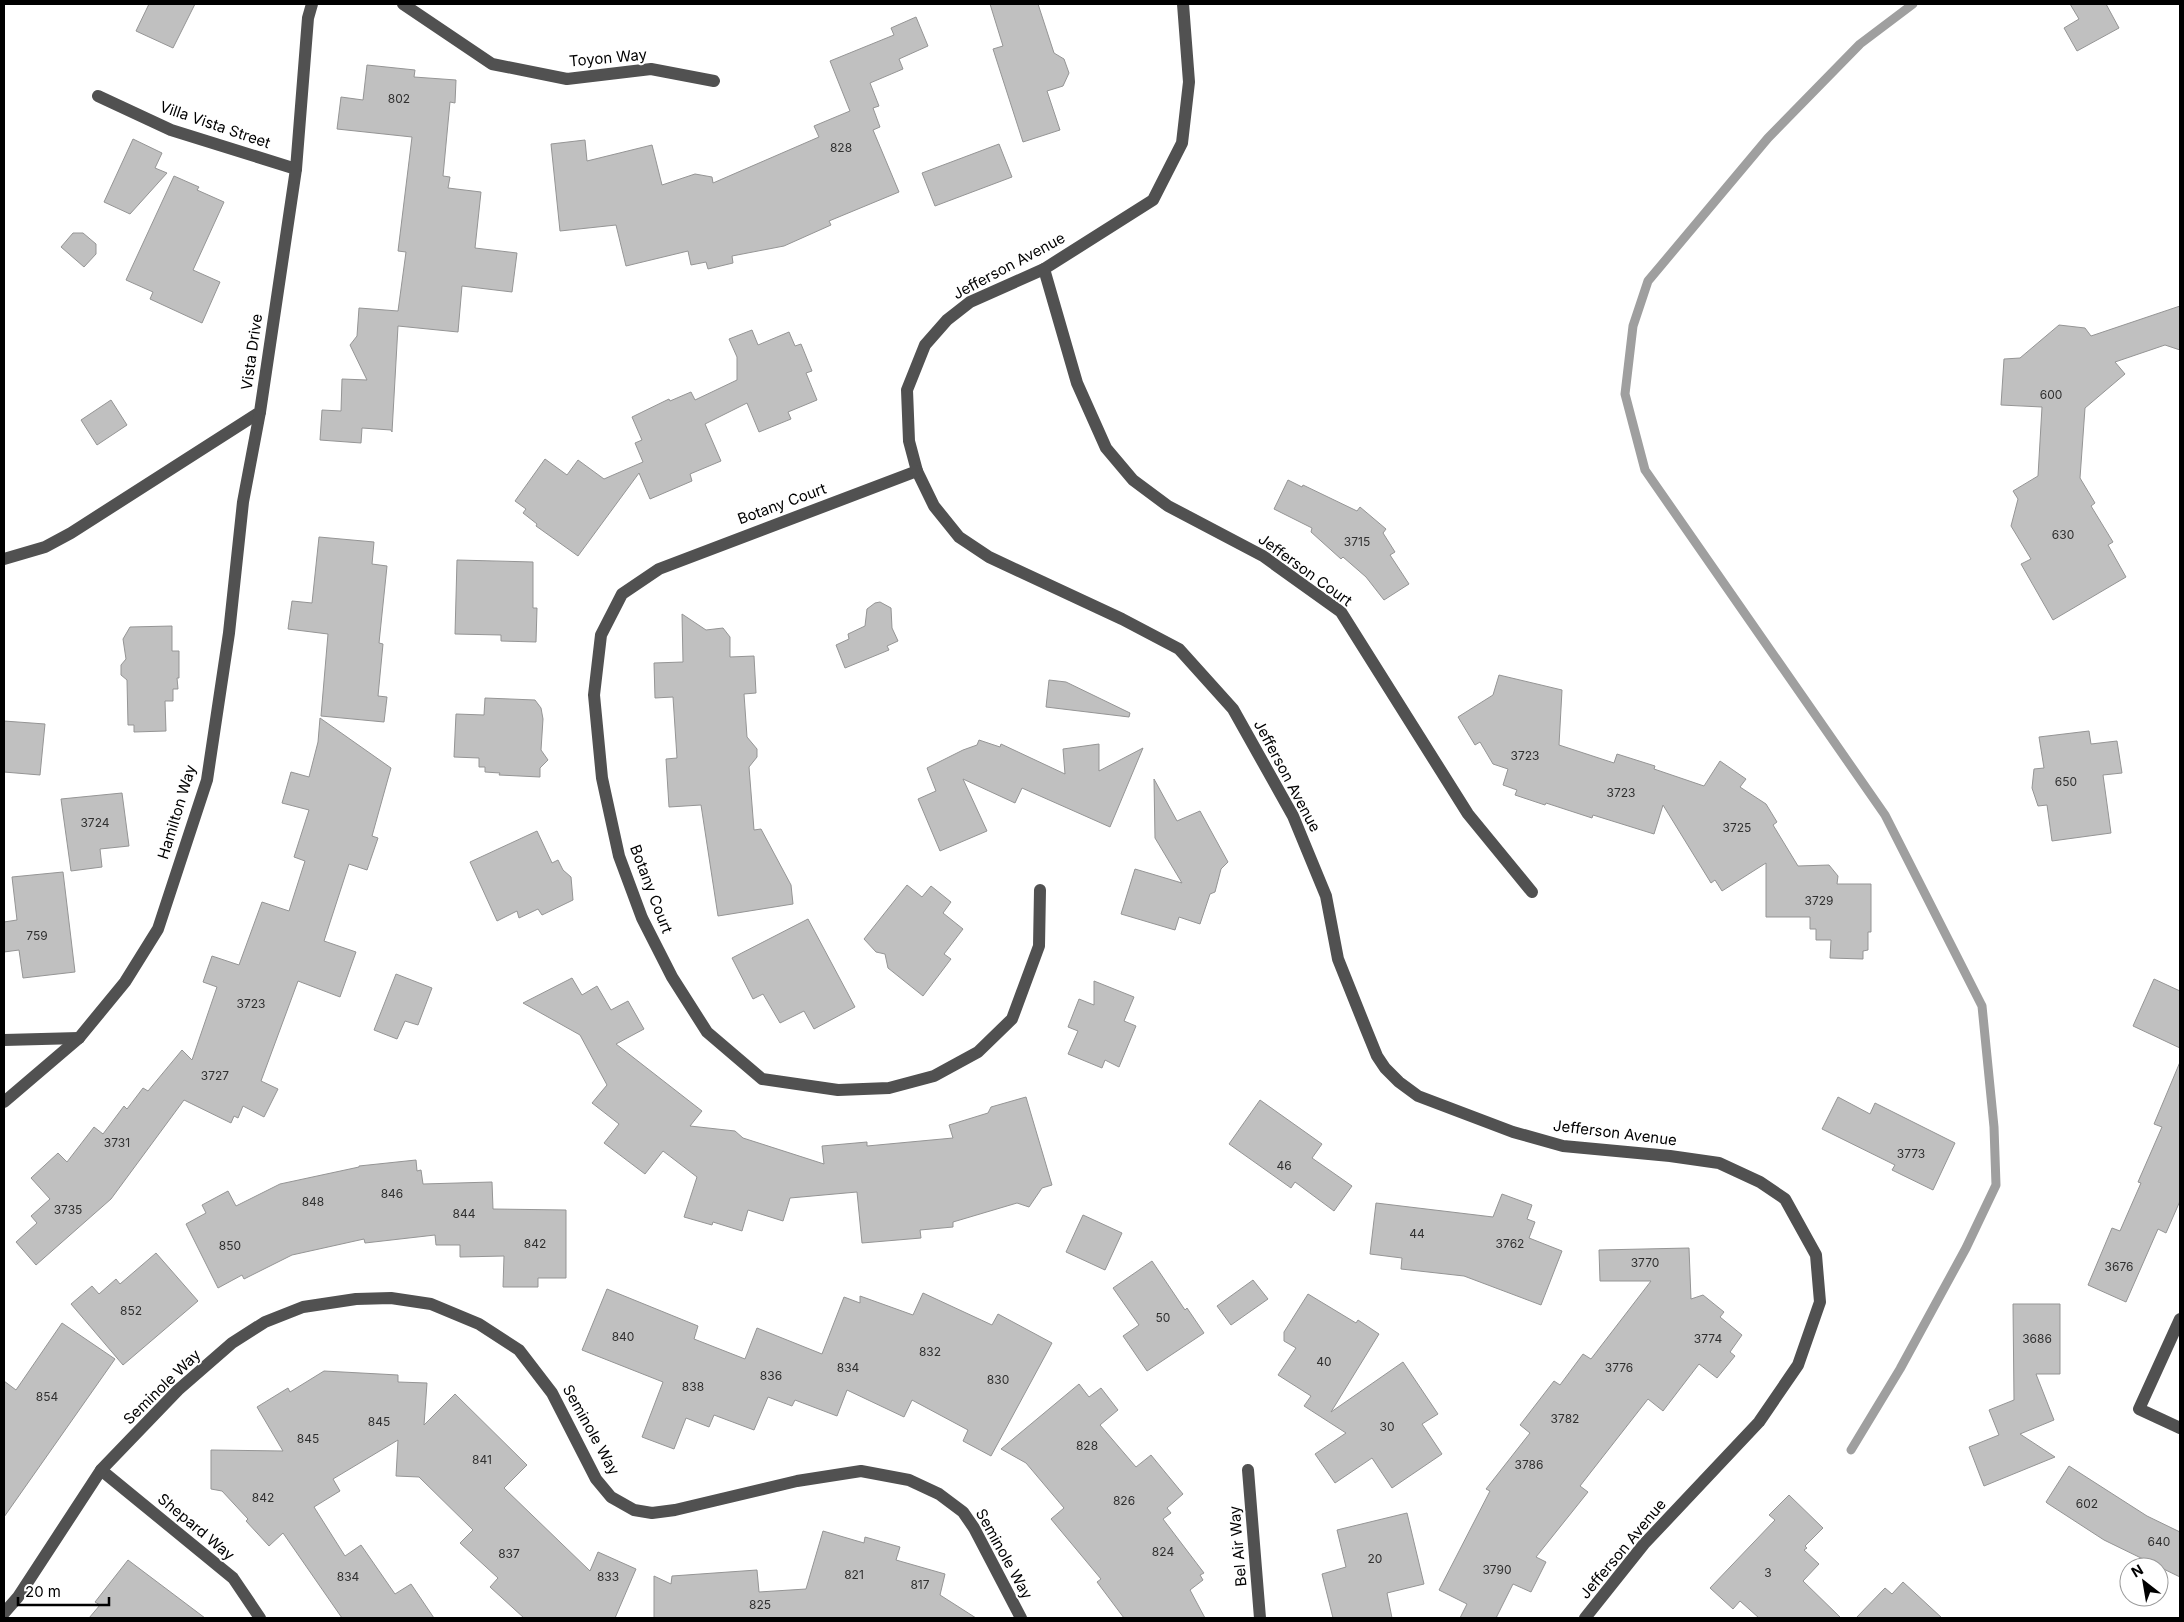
<svg xmlns="http://www.w3.org/2000/svg" width="2184" height="1622" viewBox="0 0 2184 1622" font-family="Inter,sans-serif">
<style>
.lines{fill:none;stroke-linecap:round;stroke-linejoin:round}
.stream{stroke:#9f9f9f;stroke-width:9}
.building{fill:#c0c0c0;stroke:#959595}
.minor{stroke:#515151;stroke-width:12}
.labels{text-anchor:middle;stroke-width:4;stroke-linejoin:round;paint-order:stroke}
.number-label{font-size:12px;fill:#303030}
.street-label{font-size:15px;fill:#000;stroke:#fff}
</style>
<rect width="100%" height="100%" fill="#fff"/>
<g class="lines">
<path class="stream" d="M 1851,1450 L 1900,1369 L 1966,1248 L 1996,1185 L 1994,1127 L 1982,1006 L 1885,815 L 1645,470 L 1625,394 L 1633,326 L 1648,281 L 1768,138 L 1860,44 L 1913,4"/>
</g>
<g class="building">
<path d="M 149,4 L 195,4 L 173,48 L 136,31 Z"/>
<path d="M 990,4 L 1038,4 L 1054,53 L 1064,59 L 1069,73 L 1063,86 L 1047,91 L 1060,130 L 1023,142 L 993,49 L 1003,46 Z"/>
<path d="M 2070,4 L 2106,4 L 2119,28 L 2077,51 L 2064,28 L 2079,19 Z"/>
<path d="M 916,17 L 928,46 L 899,59 L 903,69 L 870,83 L 879,106 L 873,108 L 880,127 L 873,130 L 899,192 L 829,221 L 831,225 L 784,246 L 732,256 L 733,263 L 708,269 L 706,262 L 691,265 L 688,251 L 626,266 L 616,225 L 560,231 L 551,144 L 585,140 L 587,161 L 652,145 L 662,185 L 695,174 L 712,177 L 713,183 L 819,137 L 814,126 L 850,111 L 830,61 L 894,35 L 891,28 Z"/>
<path d="M 367,65 L 415,70 L 414,77 L 456,80 L 455,103 L 450,102 L 443,176 L 450,177 L 448,188 L 481,192 L 475,248 L 517,253 L 512,292 L 462,286 L 458,332 L 398,326 L 392,432 L 391,430 L 362,428 L 361,443 L 320,440 L 322,410 L 341,411 L 342,379 L 367,380 L 350,345 L 357,336 L 359,308 L 398,311 L 406,252 L 398,251 L 412,137 L 337,129 L 341,97 L 363,100 Z"/>
<path d="M 133,139 L 162,153 L 155,168 L 167,173 L 130,214 L 104,202 Z"/>
<path d="M 999,144 L 1012,177 L 935,206 L 922,173 Z"/>
<path d="M 174,176 L 199,187 L 197,190 L 224,202 L 193,270 L 220,282 L 202,323 L 150,299 L 153,292 L 126,280 Z"/>
<path d="M 73,233 L 83,233 L 96,244 L 96,254 L 84,267 L 61,247 Z"/>
<path d="M 2180,306 L 2180,350 L 2165,345 L 2115,362 L 2125,374 L 2085,408 L 2080,478 L 2095,503 L 2091,506 L 2113,542 L 2108,545 L 2126,577 L 2053,620 L 2021,564 L 2031,559 L 2011,526 L 2018,499 L 2013,491 L 2038,476 L 2042,407 L 2001,405 L 2004,359 L 2020,358 L 2059,325 L 2085,328 L 2091,336 Z"/>
<path d="M 752,330 L 758,345 L 789,332 L 795,346 L 801,344 L 812,371 L 806,373 L 817,400 L 788,412 L 791,419 L 759,432 L 747,403 L 705,424 L 721,461 L 690,474 L 692,481 L 650,499 L 639,473 L 578,556 L 536,526 L 537,524 L 523,513 L 526,509 L 515,501 L 545,459 L 567,475 L 578,460 L 604,479 L 643,462 L 635,443 L 642,440 L 632,417 L 669,399 L 670,401 L 691,392 L 695,400 L 737,380 L 737,357 L 729,339 Z"/>
<path d="M 111,400 L 127,425 L 97,445 L 81,420 Z"/>
<path d="M 1288,480 L 1302,487 L 1303,485 L 1357,511 L 1360,507 L 1386,529 L 1383,533 L 1395,552 L 1390,555 L 1409,584 L 1384,600 L 1366,577 L 1343,557 L 1341,559 L 1311,532 L 1312,528 L 1274,509 Z"/>
<path d="M 319,537 L 374,542 L 372,564 L 387,566 L 379,643 L 383,644 L 378,696 L 387,697 L 384,722 L 321,716 L 328,634 L 288,629 L 292,601 L 312,603 Z"/>
<path d="M 457,560 L 533,562 L 533,608 L 537,608 L 536,642 L 501,641 L 501,635 L 455,634 Z"/>
<path d="M 880,602 L 891,608 L 892,628 L 898,641 L 887,646 L 889,650 L 845,668 L 836,645 L 849,639 L 848,634 L 865,626 L 867,609 L 875,603 Z"/>
<path d="M 682,614 L 706,630 L 723,628 L 730,637 L 730,657 L 754,656 L 756,693 L 744,694 L 747,737 L 757,749 L 757,757 L 749,767 L 754,830 L 761,829 L 791,885 L 793,904 L 718,916 L 701,805 L 669,807 L 666,759 L 677,758 L 673,697 L 655,698 L 654,663 L 683,662 Z"/>
<path d="M 172,626 L 172,651 L 179,651 L 179,678 L 177,678 L 178,689 L 173,689 L 173,701 L 165,701 L 166,731 L 134,732 L 134,725 L 128,725 L 127,680 L 121,675 L 121,665 L 126,659 L 123,639 L 130,627 Z"/>
<path d="M 1499,675 L 1562,690 L 1559,745 L 1614,763 L 1617,754 L 1655,766 L 1654,769 L 1704,786 L 1720,761 L 1746,779 L 1740,787 L 1766,804 L 1777,822 L 1773,825 L 1798,866 L 1829,865 L 1838,876 L 1837,884 L 1871,884 L 1871,932 L 1868,932 L 1868,950 L 1863,951 L 1863,959 L 1830,958 L 1831,940 L 1816,940 L 1816,929 L 1810,929 L 1810,917 L 1766,917 L 1766,863 L 1722,891 L 1715,880 L 1711,883 L 1663,805 L 1654,834 L 1593,815 L 1592,818 L 1546,803 L 1545,805 L 1515,795 L 1517,790 L 1503,785 L 1508,769 L 1493,764 L 1480,742 L 1475,745 L 1458,717 L 1493,695 Z"/>
<path d="M 1049,680 L 1066,682 L 1130,713 L 1129,717 L 1046,707 Z"/>
<path d="M 485,698 L 535,700 L 541,708 L 543,719 L 541,750 L 548,760 L 540,768 L 540,777 L 499,775 L 500,773 L 485,772 L 485,767 L 479,767 L 479,758 L 454,757 L 456,714 L 484,715 Z"/>
<path d="M 320,718 L 391,768 L 372,836 L 378,838 L 367,870 L 349,864 L 324,941 L 356,952 L 340,997 L 298,981 L 261,1081 L 278,1089 L 264,1117 L 243,1106 L 238,1118 L 234,1116 L 231,1123 L 184,1100 L 111,1199 L 36,1265 L 16,1242 L 37,1223 L 31,1216 L 50,1199 L 31,1178 L 58,1153 L 67,1162 L 94,1127 L 103,1134 L 124,1106 L 127,1109 L 143,1088 L 148,1091 L 182,1050 L 192,1060 L 217,987 L 203,982 L 212,956 L 239,965 L 262,902 L 289,911 L 305,861 L 294,857 L 309,810 L 282,803 L 291,772 L 309,777 L 318,742 Z"/>
<path d="M 4,721 L 45,724 L 40,775 L 4,772 Z"/>
<path d="M 2089,731 L 2091,744 L 2117,741 L 2122,773 L 2103,775 L 2111,833 L 2052,841 L 2047,805 L 2038,806 L 2032,788 L 2034,769 L 2044,768 L 2039,737 Z"/>
<path d="M 979,740 L 1000,747 L 1001,744 L 1065,774 L 1063,749 L 1099,744 L 1099,771 L 1143,748 L 1110,827 L 1022,788 L 1015,803 L 963,779 L 987,831 L 940,851 L 918,799 L 936,791 L 927,768 L 963,750 L 977,745 Z"/>
<path d="M 1154,779 L 1177,821 L 1200,811 L 1228,862 L 1221,869 L 1215,892 L 1210,894 L 1200,924 L 1179,917 L 1175,930 L 1121,914 L 1135,869 L 1182,883 L 1155,838 Z"/>
<path d="M 122,793 L 129,846 L 100,849 L 102,867 L 71,871 L 61,799 Z"/>
<path d="M 537,831 L 552,863 L 558,860 L 563,870 L 571,877 L 573,900 L 542,915 L 538,909 L 519,918 L 517,911 L 497,921 L 470,862 Z"/>
<path d="M 63,872 L 75,972 L 23,978 L 19,950 L 4,952 L 4,922 L 17,920 L 12,877 Z"/>
<path d="M 907,885 L 922,897 L 931,886 L 951,902 L 943,913 L 963,929 L 944,954 L 951,959 L 923,996 L 888,968 L 885,954 L 876,952 L 864,939 Z"/>
<path d="M 808,919 L 855,1007 L 814,1029 L 804,1011 L 780,1023 L 763,994 L 753,999 L 732,958 Z"/>
<path d="M 396,974 L 432,988 L 418,1025 L 405,1021 L 397,1039 L 374,1030 Z"/>
<path d="M 572,978 L 582,995 L 597,986 L 611,1010 L 628,1001 L 644,1029 L 616,1044 L 702,1111 L 690,1126 L 735,1131 L 743,1138 L 824,1164 L 822,1146 L 867,1142 L 867,1146 L 953,1138 L 949,1125 L 988,1113 L 991,1107 L 1026,1097 L 1052,1185 L 1042,1188 L 1029,1207 L 1017,1203 L 953,1222 L 953,1227 L 920,1230 L 921,1238 L 862,1243 L 857,1192 L 790,1198 L 783,1221 L 748,1210 L 742,1231 L 713,1222 L 712,1225 L 684,1217 L 697,1177 L 663,1151 L 645,1174 L 604,1143 L 619,1124 L 592,1103 L 607,1085 L 580,1035 L 523,1003 Z"/>
<path d="M 2154,979 L 2180,991 L 2180,1048 L 2133,1026 Z"/>
<path d="M 1094,981 L 1134,997 L 1124,1021 L 1136,1026 L 1119,1067 L 1105,1060 L 1102,1068 L 1068,1054 L 1078,1031 L 1068,1027 L 1079,999 L 1094,1005 Z"/>
<path d="M 2180,1062 L 2180,1201 L 2166,1233 L 2158,1229 L 2126,1302 L 2088,1285 L 2112,1228 L 2120,1231 L 2141,1183 L 2138,1182 L 2162,1127 L 2154,1124 Z"/>
<path d="M 1838,1097 L 1870,1114 L 1875,1103 L 1955,1143 L 1933,1190 L 1892,1170 L 1895,1165 L 1822,1129 Z"/>
<path d="M 1260,1100 L 1322,1144 L 1312,1158 L 1352,1186 L 1334,1211 L 1295,1182 L 1291,1188 L 1229,1144 Z"/>
<path d="M 416,1160 L 417,1171 L 421,1170 L 423,1184 L 492,1182 L 493,1209 L 566,1210 L 566,1278 L 538,1278 L 538,1287 L 503,1287 L 504,1256 L 460,1257 L 460,1245 L 436,1245 L 435,1235 L 365,1243 L 364,1239 L 292,1255 L 244,1279 L 242,1275 L 218,1288 L 186,1224 L 206,1213 L 202,1205 L 228,1191 L 236,1206 L 280,1184 L 359,1167 L 359,1166 Z"/>
<path d="M 1502,1194 L 1532,1205 L 1527,1219 L 1535,1222 L 1529,1238 L 1562,1251 L 1541,1305 L 1464,1276 L 1401,1269 L 1402,1258 L 1370,1254 L 1376,1203 L 1493,1217 Z"/>
<path d="M 1083,1215 L 1122,1233 L 1105,1270 L 1066,1252 Z"/>
<path d="M 1689,1248 L 1691,1299 L 1703,1295 L 1724,1312 L 1720,1317 L 1742,1335 L 1730,1352 L 1735,1356 L 1717,1378 L 1699,1364 L 1663,1411 L 1648,1399 L 1580,1486 L 1588,1492 L 1536,1557 L 1546,1562 L 1531,1592 L 1513,1584 L 1496,1618 L 1460,1618 L 1467,1604 L 1439,1590 L 1490,1491 L 1486,1489 L 1530,1433 L 1520,1425 L 1554,1381 L 1560,1385 L 1583,1354 L 1591,1359 L 1651,1281 L 1600,1281 L 1599,1250 Z"/>
<path d="M 156,1253 L 198,1301 L 123,1365 L 71,1304 L 92,1286 L 99,1294 L 116,1279 L 120,1284 Z"/>
<path d="M 1152,1261 L 1185,1310 L 1187,1308 L 1204,1333 L 1147,1371 L 1123,1336 L 1139,1325 L 1113,1288 Z"/>
<path d="M 1253,1280 L 1268,1299 L 1231,1325 L 1217,1306 Z"/>
<path d="M 607,1289 L 698,1326 L 694,1339 L 745,1359 L 757,1328 L 822,1354 L 844,1297 L 860,1303 L 860,1296 L 913,1315 L 923,1293 L 992,1325 L 998,1314 L 1052,1343 L 991,1456 L 963,1441 L 968,1430 L 912,1400 L 904,1417 L 847,1390 L 837,1416 L 795,1400 L 792,1406 L 768,1397 L 754,1430 L 714,1415 L 709,1427 L 686,1418 L 674,1449 L 642,1437 L 663,1382 L 582,1350 Z"/>
<path d="M 1308,1294 L 1356,1323 L 1358,1320 L 1379,1334 L 1331,1412 L 1403,1362 L 1438,1414 L 1422,1424 L 1442,1454 L 1392,1488 L 1372,1458 L 1335,1483 L 1315,1454 L 1346,1433 L 1304,1406 L 1311,1396 L 1278,1375 L 1296,1348 L 1284,1341 L 1284,1332 Z"/>
<path d="M 2013,1304 L 2060,1304 L 2060,1374 L 2036,1374 L 2054,1420 L 2020,1434 L 2055,1457 L 1984,1486 L 1969,1447 L 1999,1435 L 1989,1410 L 2014,1400 Z"/>
<path d="M 62,1323 L 115,1359 L 4,1517 L 4,1381 L 16,1390 Z"/>
<path d="M 324,1371 L 398,1375 L 398,1382 L 427,1383 L 424,1425 L 455,1394 L 527,1465 L 504,1488 L 590,1571 L 598,1552 L 636,1569 L 615,1618 L 524,1618 L 490,1587 L 498,1578 L 460,1543 L 473,1530 L 419,1477 L 396,1476 L 398,1440 L 333,1479 L 340,1491 L 314,1507 L 345,1556 L 361,1545 L 395,1594 L 411,1584 L 434,1618 L 342,1618 L 283,1533 L 269,1546 L 246,1521 L 248,1519 L 222,1491 L 211,1489 L 211,1450 L 283,1451 L 257,1407 L 288,1388 L 290,1392 Z"/>
<path d="M 1079,1384 L 1089,1397 L 1101,1388 L 1118,1410 L 1100,1425 L 1136,1467 L 1151,1455 L 1183,1494 L 1167,1508 L 1171,1513 L 1163,1519 L 1204,1573 L 1200,1575 L 1203,1580 L 1190,1590 L 1205,1618 L 1124,1618 L 1097,1582 L 1101,1579 L 1051,1519 L 1064,1508 L 1026,1463 L 1001,1449 Z"/>
<path d="M 2069,1466 L 2147,1516 L 2180,1532 L 2180,1577 L 2104,1540 L 2047,1503 L 2046,1502 Z"/>
<path d="M 1789,1495 L 1823,1528 L 1805,1546 L 1807,1548 L 1804,1550 L 1819,1564 L 1803,1581 L 1841,1618 L 1759,1618 L 1740,1601 L 1733,1609 L 1710,1588 L 1775,1520 L 1769,1515 Z"/>
<path d="M 1407,1513 L 1424,1584 L 1387,1593 L 1392,1618 L 1333,1618 L 1322,1574 L 1346,1567 L 1337,1530 Z"/>
<path d="M 823,1531 L 864,1543 L 865,1537 L 900,1547 L 896,1560 L 945,1574 L 940,1595 L 976,1618 L 654,1618 L 654,1576 L 671,1584 L 672,1576 L 757,1570 L 759,1592 L 806,1589 Z"/>
<path d="M 128,1560 L 205,1618 L 89,1618 L 100,1605 L 95,1602 Z"/>
<path d="M 1903,1582 L 1942,1618 L 1856,1618 L 1885,1588 L 1892,1594 Z"/>
</g>
<g class="lines">
<g class="minor">
<path d="M 403,4 L 492,64 L 567,79 L 651,69 L 714,81"/>
<path d="M 1183,4 L 1189,82 L 1182,143 L 1153,200 L 1044,269 L 970,302 L 947,320 L 925,345 L 907,390 L 909,441 L 917,471 L 934,506 L 959,537 L 989,557 L 1122,619 L 1179,649 L 1233,709 L 1293,816 L 1326,896 L 1338,959 L 1366,1029 L 1377,1056 L 1385,1068 L 1399,1082 L 1418,1096 L 1513,1132 L 1563,1146 L 1670,1156 L 1719,1163 L 1760,1182 L 1785,1199 L 1816,1255 L 1820,1302 L 1798,1365 L 1759,1422 L 1644,1544 L 1585,1618"/>
<path d="M 98,96 L 171,130 L 296,169"/>
<path d="M 1044,269 L 1077,383 L 1106,448 L 1133,480 L 1168,506 L 1263,556 L 1341,612 L 1468,814 L 1532,892"/>
<path d="M 917,471 L 659,569 L 622,594 L 601,635 L 594,695 L 602,778 L 619,856 L 642,918 L 672,977 L 707,1032 L 762,1079 L 838,1090 L 889,1088 L 934,1076 L 978,1052 L 1012,1019 L 1039,946 L 1040,890"/>
<path d="M 4,559 L 45,547 L 71,533 L 260,412 L 296,169 L 308,18 L 312,4"/>
<path d="M 4,1040 L 79,1038"/>
<path d="M 4,1102 L 79,1038 L 125,982 L 158,929 L 207,780 L 229,633 L 243,502 L 260,412"/>
<path d="M 2180,1319 L 2139,1409 L 2180,1428"/>
<path d="M 101,1470 L 233,1578 L 260,1618"/>
<path d="M 1248,1470 L 1260,1618"/>
<path d="M 4,1613 L 18,1597 L 101,1470 L 178,1390 L 232,1343 L 265,1322 L 303,1307 L 356,1299 L 391,1298 L 431,1304 L 479,1324 L 519,1350 L 552,1393 L 596,1479 L 611,1497 L 634,1510 L 652,1513 L 675,1510 L 797,1481 L 861,1471 L 909,1480 L 939,1494 L 963,1512 L 974,1528 L 1021,1618"/>
</g>
</g>
<g class="labels">
<g class="number-label">
<text x="399" y="103">802</text>
<text x="841" y="152">828</text>
<text x="2051" y="399">600</text>
<text x="2063" y="539">630</text>
<text x="1357" y="546">3715</text>
<text x="1525" y="760">3723</text>
<text x="2066" y="786">650</text>
<text x="1621" y="797">3723</text>
<text x="95" y="827">3724</text>
<text x="1737" y="832">3725</text>
<text x="1819" y="905">3729</text>
<text x="37" y="940">759</text>
<text x="251" y="1008">3723</text>
<text x="215" y="1080">3727</text>
<text x="117" y="1147">3731</text>
<text x="1911" y="1158">3773</text>
<text x="1284" y="1170">46</text>
<text x="392" y="1198">846</text>
<text x="313" y="1206">848</text>
<text x="68" y="1214">3735</text>
<text x="464" y="1218">844</text>
<text x="1417" y="1238">44</text>
<text x="535" y="1248">842</text>
<text x="1510" y="1248">3762</text>
<text x="230" y="1250">850</text>
<text x="1645" y="1267">3770</text>
<text x="2119" y="1271">3676</text>
<text x="131" y="1315">852</text>
<text x="1163" y="1322">50</text>
<text x="623" y="1341">840</text>
<text x="1708" y="1343">3774</text>
<text x="2037" y="1343">3686</text>
<text x="930" y="1356">832</text>
<text x="1324" y="1366">40</text>
<text x="848" y="1372">834</text>
<text x="1619" y="1372">3776</text>
<text x="771" y="1380">836</text>
<text x="998" y="1384">830</text>
<text x="693" y="1391">838</text>
<text x="47" y="1401">854</text>
<text x="1565" y="1423">3782</text>
<text x="379" y="1426">845</text>
<text x="1387" y="1431">30</text>
<text x="308" y="1443">845</text>
<text x="1087" y="1450">828</text>
<text x="482" y="1464">841</text>
<text x="1529" y="1469">3786</text>
<text x="263" y="1502">842</text>
<text x="1124" y="1505">826</text>
<text x="2087" y="1508">602</text>
<text x="2159" y="1546">640</text>
<text x="1163" y="1556">824</text>
<text x="509" y="1558">837</text>
<text x="1375" y="1563">20</text>
<text x="1497" y="1574">3790</text>
<text x="1768" y="1577">3</text>
<text x="854" y="1579">821</text>
<text x="348" y="1581">834</text>
<text x="608" y="1581">833</text>
<text x="920" y="1589">817</text>
<text x="760" y="1609">825</text>
</g>
<g class="street-label">
<text transform="translate(608 58) rotate(-5)" y="5">Toyon Way</text>
<text transform="translate(215 125) rotate(19)" y="5">Villa Vista Street</text>
<text transform="translate(1009 266) rotate(-28)" y="5">Jefferson Avenue</text>
<text transform="translate(252 352) rotate(-82)" y="5">Vista Drive</text>
<text transform="translate(782 504) rotate(-20)" y="5">Botany Court</text>
<text transform="translate(1305 570) rotate(36)" y="5">Jefferson Court</text>
<text transform="translate(1287 776) rotate(62)" y="5">Jefferson Avenue</text>
<text transform="translate(177 812) rotate(-73)" y="5">Hamilton Way</text>
<text transform="translate(651 889) rotate(69)" y="5">Botany Court</text>
<text transform="translate(1615 1133) rotate(7)" y="5">Jefferson Avenue</text>
<text transform="translate(162 1387) rotate(-44)" y="5">Seminole Way</text>
<text transform="translate(591 1430) rotate(61)" y="5">Seminole Way</text>
<text transform="translate(196 1527) rotate(40)" y="5">Shepard Way</text>
<text transform="translate(1238 1546) rotate(-95)" y="5">Bel Air Way</text>
<text transform="translate(1623 1549) rotate(-50)" y="5">Jefferson Avenue</text>
<text transform="translate(1004 1554) rotate(61)" y="5">Seminole Way</text>
</g>
</g>
<rect width="2184" height="1622" fill="none" stroke="#000000" stroke-width="10"/>
<g transform="translate(2144 1582) rotate(329)"><circle r="24" fill="#ffffff" stroke="#999999"/>
<path d="M0-4L9 19L0 12L-9 19Z" fill="#000000"/>
<text y="-8" font-size="14" font-weight="bold" text-anchor="middle" fill="#000000">N</text>
</g>
<path d="M18 1597v8h91v-8" fill="none" stroke="#000000" stroke-width="2.5"/>
<text x="25" y="1597" font-size="15" fill="#000000" stroke="#ffffff" stroke-width="4" paint-order="stroke">20 m</text>
</svg>
